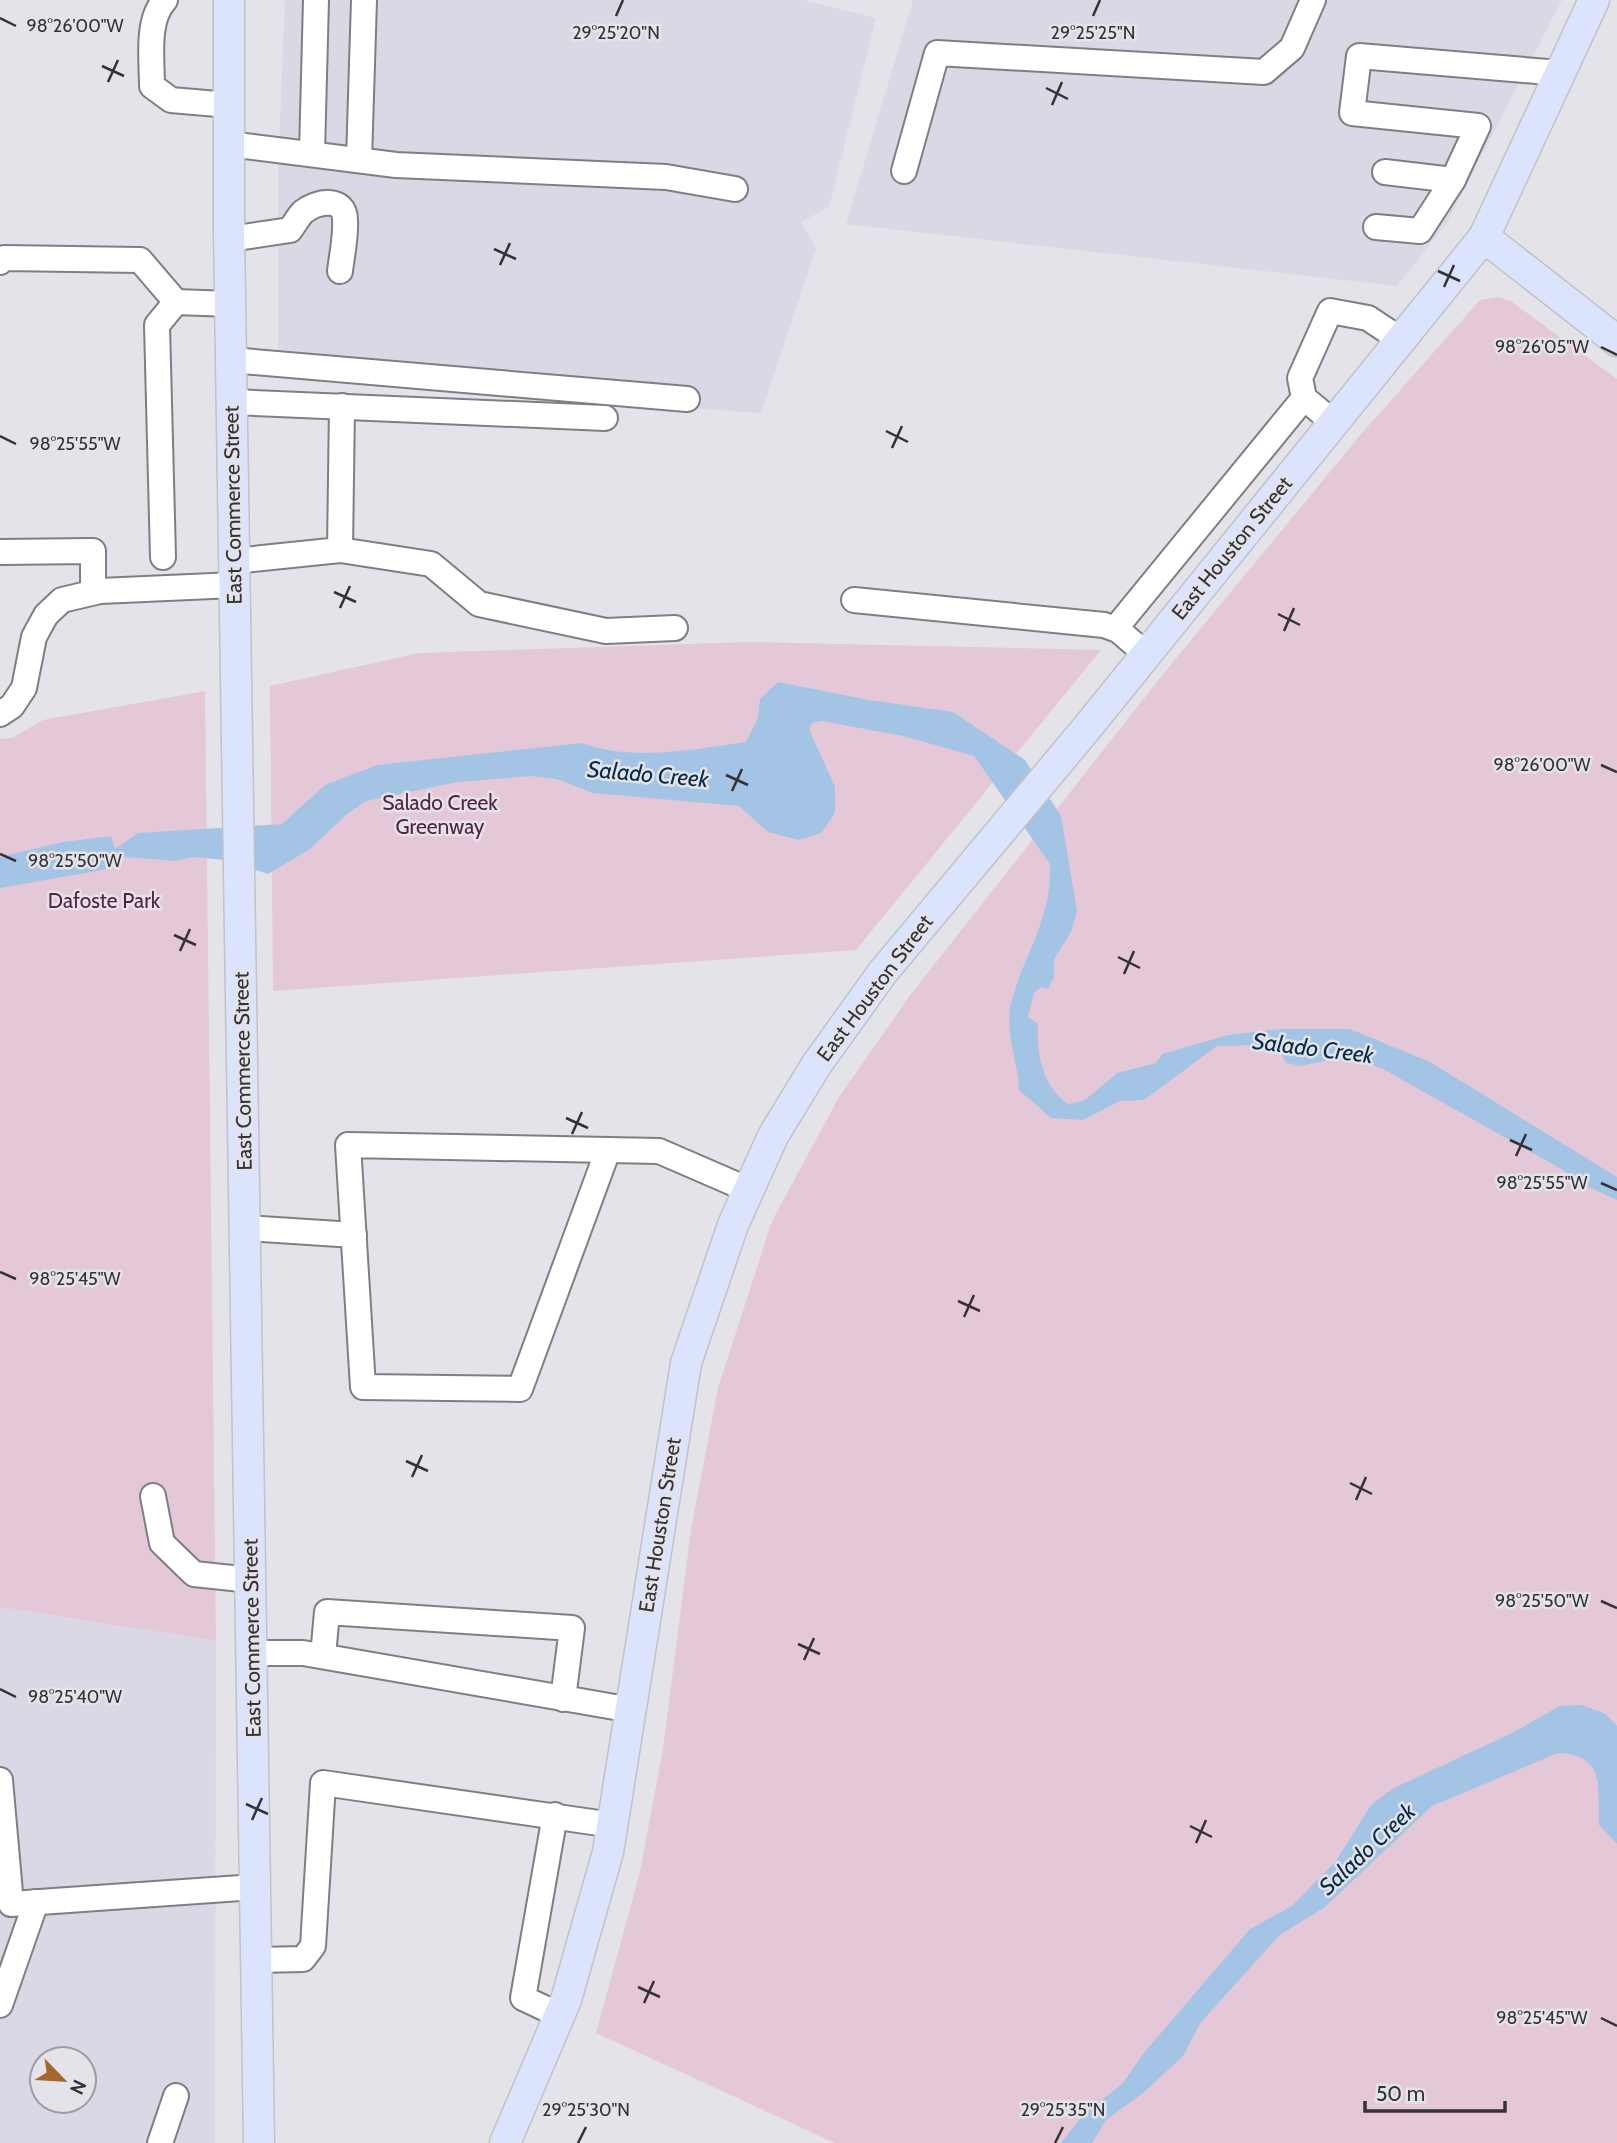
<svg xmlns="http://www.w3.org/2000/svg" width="1617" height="2143" viewBox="0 0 1617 2143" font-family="Cabin,sans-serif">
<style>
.built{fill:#dbd8e6;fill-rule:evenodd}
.green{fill:#e5c8d7}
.water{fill:#a3c4e4}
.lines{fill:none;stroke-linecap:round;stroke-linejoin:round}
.minor-casing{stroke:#7f7e84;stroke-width:28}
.major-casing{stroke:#c2c2c2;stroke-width:33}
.minor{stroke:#fff;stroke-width:24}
.major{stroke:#dce3fd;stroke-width:30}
.ticks{fill:none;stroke:#333235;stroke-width:2.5}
.labels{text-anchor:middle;stroke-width:5;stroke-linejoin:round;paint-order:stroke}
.street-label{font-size:21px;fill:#333235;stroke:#e4e3ea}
.park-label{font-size:21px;fill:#582342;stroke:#e4e3ea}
.water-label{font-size:23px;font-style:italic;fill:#052b4a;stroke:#e4e3ea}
.ticks-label{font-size:18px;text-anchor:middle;fill:#333235;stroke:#e4e3ea;stroke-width:5;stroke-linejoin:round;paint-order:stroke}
</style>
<rect width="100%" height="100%" fill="#e4e3ea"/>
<g class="built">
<path d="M 285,0 L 803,0 L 876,18 L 829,207 L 801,222 L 816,248 L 761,413 L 278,378 L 278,169 Z"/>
<path d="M 913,0 L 1562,0 L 1447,223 L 1397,286 L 846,224 Z"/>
<path d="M 0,1607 L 216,1641 L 215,2143 L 0,2143 ZM 42,2059 L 84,2059 L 84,2101 L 42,2101 Z"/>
</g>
<g class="green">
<path d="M 1499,297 L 1512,302 L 1617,379 L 1617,2143 L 835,2143 L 596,2033 L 640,1872 L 663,1749 L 691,1530 L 718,1388 L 772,1221 L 839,1097 L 911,994 L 1164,673 L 1362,433 L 1480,300 Z"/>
<path d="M 748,642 L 1101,650 L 856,950 L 273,991 L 270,686 L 419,653 Z"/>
<path d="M 205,691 L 216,1641 L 0,1607 L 0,739 L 12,738 L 43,720 Z"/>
</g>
<g class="water">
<path d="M 778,682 L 869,700 L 953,712 L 1025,760 L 1061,816 L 1077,911 L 1071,932 L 1054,959 L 1054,977 L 1048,989 L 1041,987 L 1034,993 L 1028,1017 L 1038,1024 C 1036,1053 1043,1089 1069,1104 L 1085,1100 L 1117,1073 L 1156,1063 L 1162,1054 L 1228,1035 L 1282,1029 L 1350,1029 L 1430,1062 L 1617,1177 L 1617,1200 L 1574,1180 L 1563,1170 L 1383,1069 L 1347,1056 L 1301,1066 L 1286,1063 L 1279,1049 L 1270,1045 L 1217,1046 L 1144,1100 L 1120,1101 L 1083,1120 L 1051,1118 L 1019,1090 C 1018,1060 1003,1029 1012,999 C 1026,950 1052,919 1050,864 L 974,756 L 903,736 L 822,721 L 812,723 L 809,729 L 835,787 L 835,813 L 821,833 L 799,840 L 768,832 L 739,806 L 593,793 L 557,779 L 530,776 L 457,782 L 366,801 L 347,814 L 310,849 L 268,874 L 224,860 L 194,857 L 175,861 L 124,857 L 113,862 L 108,869 L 0,888 L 0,857 L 63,842 L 111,836 L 115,849 L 138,833 L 282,824 L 325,785 L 377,765 L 583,743 C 630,762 697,749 746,742 L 758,718 L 760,699 Z"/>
<path d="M 1582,1705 L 1606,1714 L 1617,1726 L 1617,1844 L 1599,1825 C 1597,1788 1607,1755 1558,1753 L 1432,1806 L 1325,1907 L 1280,1935 L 1201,2022 L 1183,2056 L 1142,2094 L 1106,2120 L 1092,2143 L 1061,2143 L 1082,2116 L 1123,2083 L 1143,2054 L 1250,1929 L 1292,1906 L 1336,1861 L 1371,1805 L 1392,1789 L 1512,1733 L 1560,1706 Z"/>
</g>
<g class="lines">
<defs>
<g id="minor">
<path d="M 165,0 C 146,20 152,60 152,86 L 171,100 L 229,105"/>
<path d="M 229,144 L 396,165 L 666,177 L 735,189"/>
<path d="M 312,153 L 316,0"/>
<path d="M 359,160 L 364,0"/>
<path d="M 904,171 L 937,53 L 1264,72 L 1292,48 L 1313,0"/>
<path d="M 1385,172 L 1453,180 L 1478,126 L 1352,113 L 1359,56 L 1560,73"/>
<path d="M 1376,227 L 1420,231 L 1453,180"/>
<path d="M 230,239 L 290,230 C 294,225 298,217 303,212 C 317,201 345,196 345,220 C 346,237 342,254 340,271"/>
<path d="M 0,262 L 4,258 L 140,260 L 176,302"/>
<path d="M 231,360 L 687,399"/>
<path d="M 232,402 L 605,418"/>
<path d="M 1333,422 L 1304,398 L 1300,378 L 1330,311 L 1368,318 L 1401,340"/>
<path d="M 340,550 L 431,564 L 479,604 L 606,631 L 675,628"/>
<path d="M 0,552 L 93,551 L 93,592"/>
<path d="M 163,557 L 157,325 L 176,302 L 231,304"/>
<path d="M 234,561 L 340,550 L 342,406"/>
<path d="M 854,600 L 1104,625 L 1118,630 L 1147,655"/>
<path d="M 1115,629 L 1304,398"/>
<path d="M 0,714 L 12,706 L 24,688 L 34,637 L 46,615 L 62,600 L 100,591 L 235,585"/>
<path d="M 608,1150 L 520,1389 L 363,1387 L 348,1145 L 659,1151 L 749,1190"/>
<path d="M 246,1228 L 354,1235"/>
<path d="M 153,1496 L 162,1543 L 194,1574 L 251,1580"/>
<path d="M 252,1653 L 303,1653 L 632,1710"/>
<path d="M 323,1656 L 327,1612 L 572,1628 L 563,1699"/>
<path d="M 0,1780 L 11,1904 L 255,1887"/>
<path d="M 555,1815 L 523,1998 L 559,2015"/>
<path d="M 257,1960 L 303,1959 L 313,1946 L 323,1783 L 613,1825"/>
<path d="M 0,2005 L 36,1902"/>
<path d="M 160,2143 L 176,2096"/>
</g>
<g id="major">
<path d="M 229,0 L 229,232 L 259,2143"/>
<path d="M 1484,237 L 1617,341"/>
<path d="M 505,2143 L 566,2000 L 608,1852 L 686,1363 L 733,1225 L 773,1136 L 817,1064 L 883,972 L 1086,729 L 1484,237 L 1594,0"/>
</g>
</defs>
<use href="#minor" class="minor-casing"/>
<use href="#major" class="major-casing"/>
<use href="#minor" class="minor"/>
<use href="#major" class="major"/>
</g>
<path class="ticks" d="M 616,16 L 623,0M 1093,16 L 1100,0M 0,18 L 16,26M 102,66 L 124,76M 108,82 L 118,60M 1046,88 L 1068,99M 1052,105 L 1062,82M 494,249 L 516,259M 500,265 L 510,243M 1438,271 L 1460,281M 1444,287 L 1454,265M 1601,347 L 1617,355M 886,431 L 908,442M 0,436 L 16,444M 892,448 L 902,426M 334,592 L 356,602M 340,608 L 350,586M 1278,614 L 1300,625M 1284,631 L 1294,608M 1601,765 L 1617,772M 726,775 L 748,785M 732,791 L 742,769M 0,854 L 16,861M 174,935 L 196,945M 180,951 L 190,929M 1118,957 L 1140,968M 1124,974 L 1134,951M 566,1118 L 588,1128M 572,1134 L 582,1112M 1510,1140 L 1532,1150M 1516,1156 L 1526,1134M 1601,1183 L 1617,1190M 0,1272 L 16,1279M 958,1301 L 980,1311M 964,1317 L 974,1295M 406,1461 L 428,1471M 412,1477 L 422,1455M 1350,1483 L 1372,1494M 1356,1500 L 1366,1477M 1601,1601 L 1617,1608M 798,1644 L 820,1654M 804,1660 L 814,1638M 0,1689 L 16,1697M 246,1804 L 268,1814M 252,1820 L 262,1798M 1190,1826 L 1212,1837M 1196,1843 L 1206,1820M 638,1987 L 660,1997M 644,2003 L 654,1981M 1601,2018 L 1617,2026M 578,2143 L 586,2127M 1055,2143 L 1063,2127"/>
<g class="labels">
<g class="street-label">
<text transform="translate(233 505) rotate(-91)" y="7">East Commerce Street</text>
<text transform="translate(1232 548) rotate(-51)" y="7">East Houston Street</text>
<text transform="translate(875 988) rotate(-53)" y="7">East Houston Street</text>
<text transform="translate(243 1071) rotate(-91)" y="7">East Commerce Street</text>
<text transform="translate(660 1525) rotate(-81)" y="7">East Houston Street</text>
<text transform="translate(252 1638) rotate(-91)" y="7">East Commerce Street</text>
</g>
<g class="park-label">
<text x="440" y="810">Salado Creek<tspan x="440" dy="24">Greenway</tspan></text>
<text x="104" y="908">Dafoste Park</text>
</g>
<g class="water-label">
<text transform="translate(648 774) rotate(5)" y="8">Salado Creek</text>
<text transform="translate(1313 1048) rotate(7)" y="8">Salado Creek</text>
<text transform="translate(1367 1849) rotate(-43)" y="8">Salado Creek</text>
</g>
</g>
<g class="ticks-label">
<text x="75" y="32">98°26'00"W</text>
<text x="616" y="39">29°25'20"N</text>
<text x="1093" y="39">29°25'25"N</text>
<text x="1542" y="353">98°26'05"W</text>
<text x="75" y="450">98°25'55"W</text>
<text x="1542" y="771">98°26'00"W</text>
<text x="75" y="867">98°25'50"W</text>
<text x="1542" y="1189">98°25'55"W</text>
<text x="75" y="1285">98°25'45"W</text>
<text x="1542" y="1607">98°25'50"W</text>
<text x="75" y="1703">98°25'40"W</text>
<text x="1542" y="2024">98°25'45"W</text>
<text x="586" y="2116">29°25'30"N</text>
<text x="1063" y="2116">29°25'35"N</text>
</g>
<g transform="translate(63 2080) rotate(115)"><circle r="33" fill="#e4e3ea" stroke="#9d9ca2" stroke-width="2"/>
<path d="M0-5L12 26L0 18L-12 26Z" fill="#a5672c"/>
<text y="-10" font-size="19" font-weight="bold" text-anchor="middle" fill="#333235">N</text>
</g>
<path d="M1365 2101v10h140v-10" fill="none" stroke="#333235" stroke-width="3.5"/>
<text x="1376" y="2101" font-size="21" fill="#333235" stroke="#e4e3ea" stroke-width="5" paint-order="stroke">50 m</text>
</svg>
